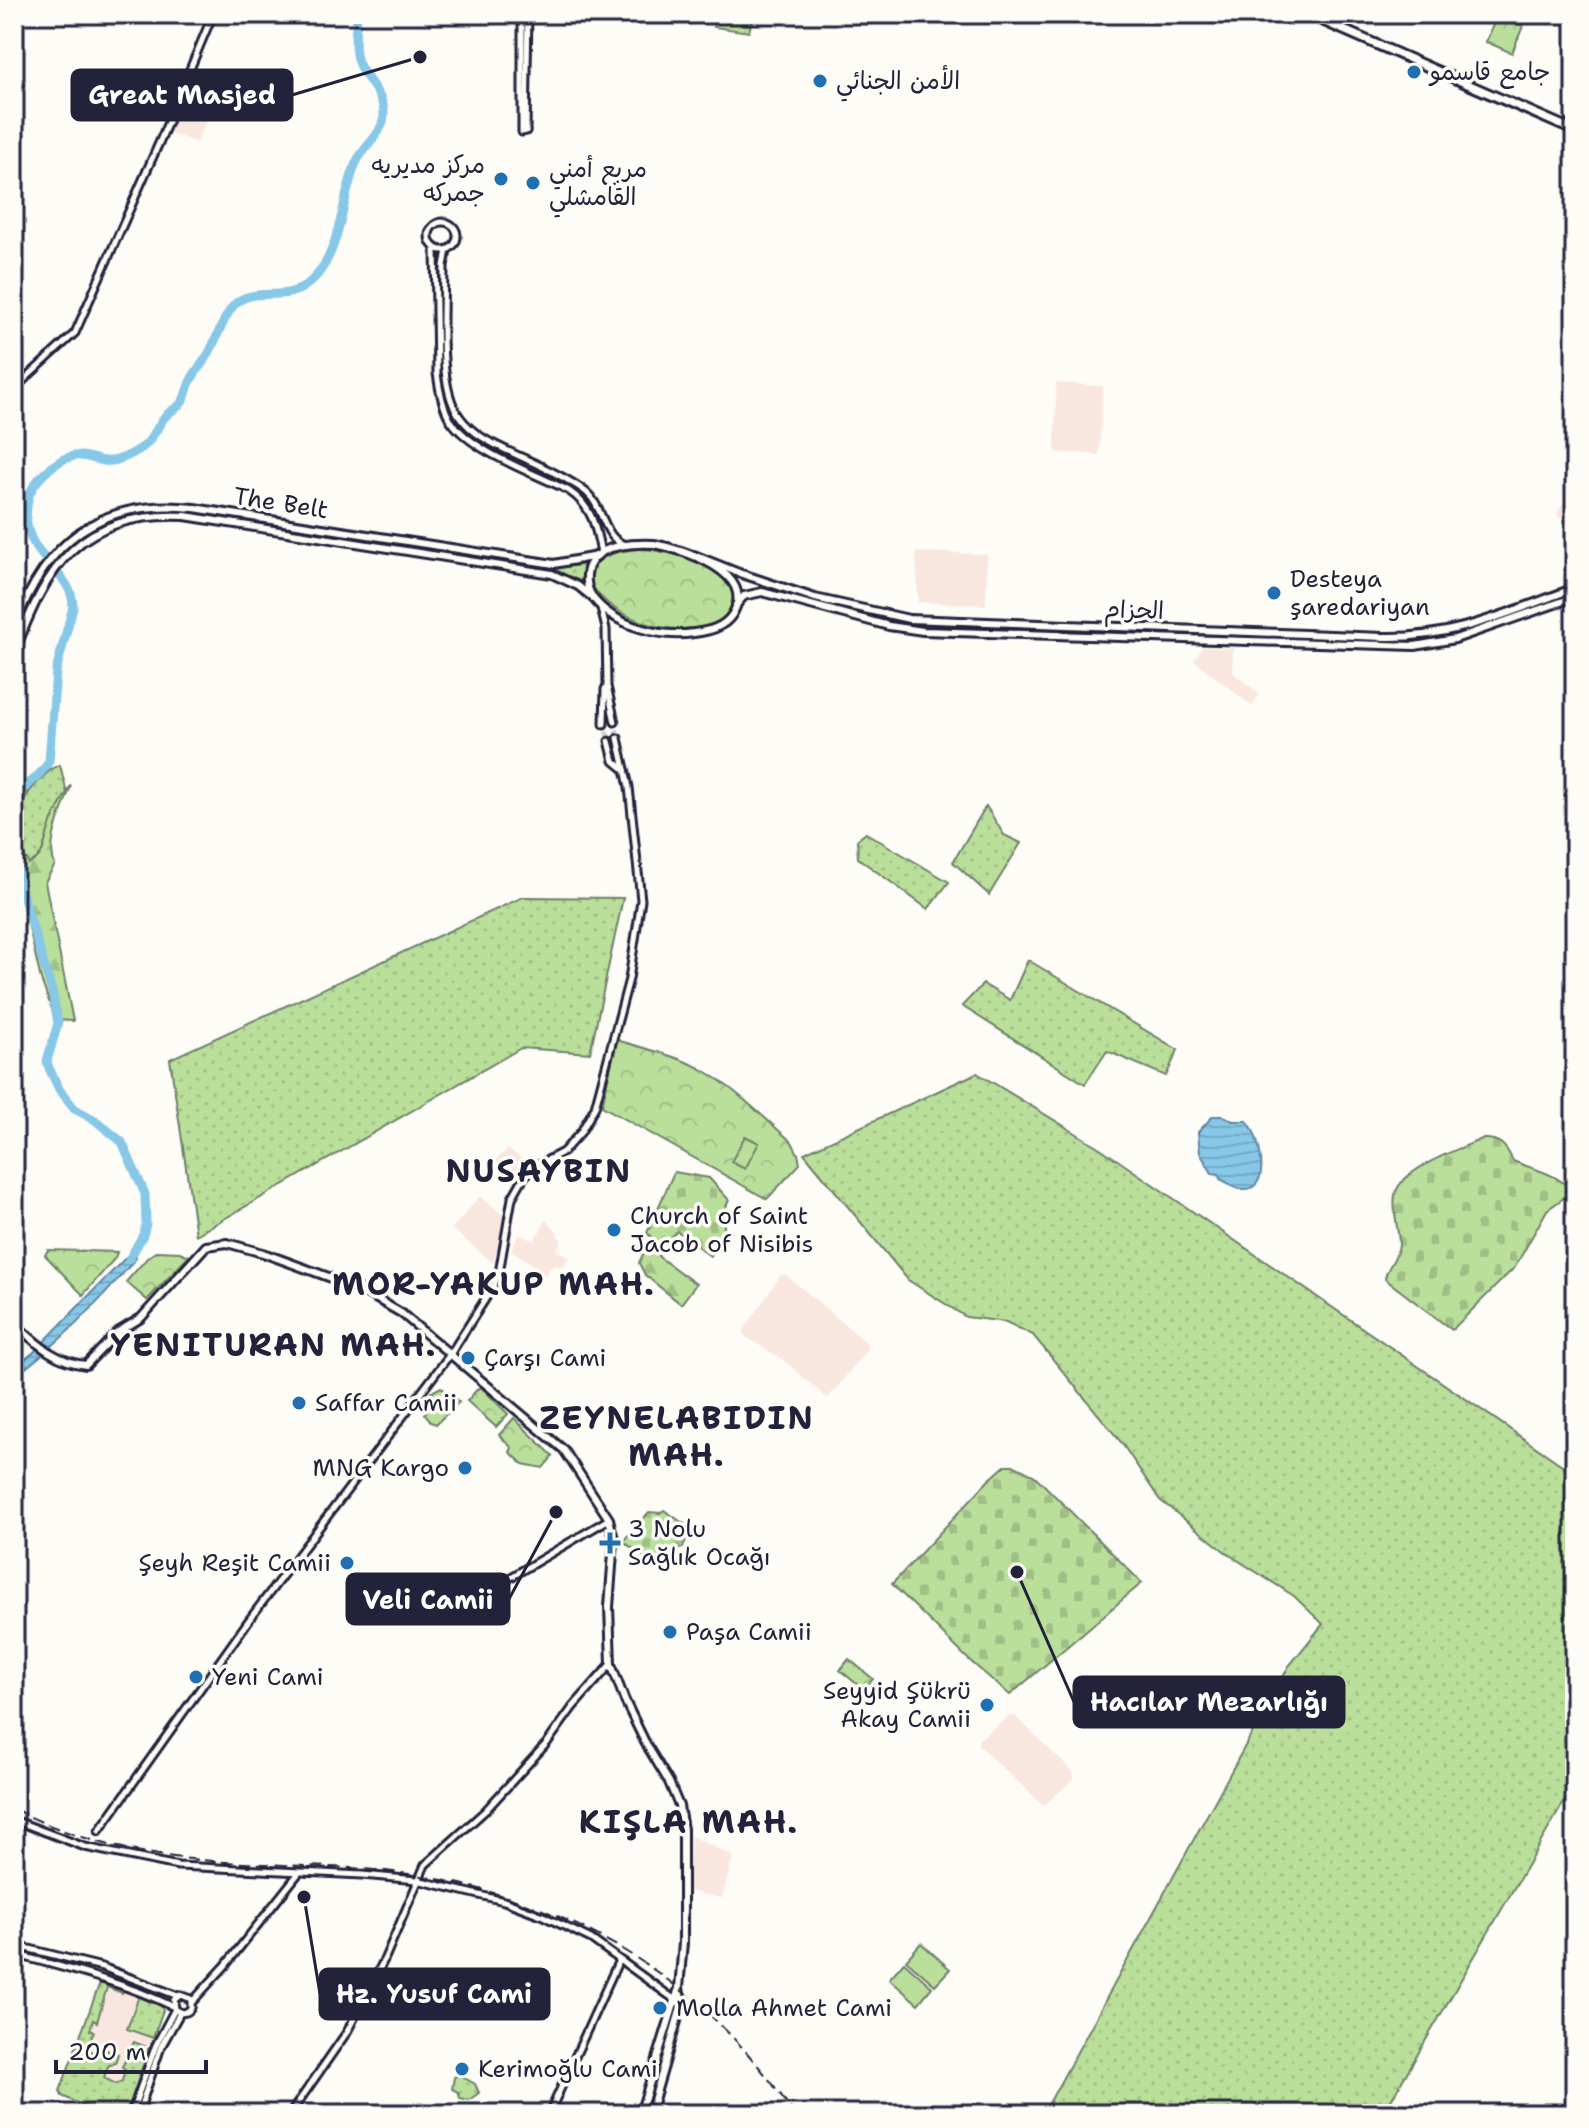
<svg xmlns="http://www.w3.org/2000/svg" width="1589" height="2128" viewBox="0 0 1589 2128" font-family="'Shantell Sans','Playpen Sans Arabic',sans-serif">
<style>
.built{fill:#f9e7df}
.grass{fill:url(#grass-dots);stroke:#6e806a;stroke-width:2}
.forest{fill:url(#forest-firs);stroke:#6e806a;stroke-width:2}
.cemetery{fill:url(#cemetery-stones);stroke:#6e806a;stroke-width:2}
.park{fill:url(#park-crowns);stroke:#6e806a;stroke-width:2}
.pitch{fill:#badf9a;stroke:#6e806a;stroke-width:2}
.water{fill:url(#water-rules);stroke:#5f85a2;stroke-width:2}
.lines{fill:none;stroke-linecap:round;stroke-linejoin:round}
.river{stroke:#87c7e7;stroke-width:9}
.tertiary-tunnel{stroke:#d1d0d1;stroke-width:5;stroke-dasharray:5 2.5;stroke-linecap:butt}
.tertiary-casing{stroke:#22223b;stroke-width:11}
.secondary-casing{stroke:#22223b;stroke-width:12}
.primary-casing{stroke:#22223b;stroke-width:13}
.tertiary{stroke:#fdfcf7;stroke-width:5}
.secondary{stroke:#fdfcf7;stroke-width:6}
.primary{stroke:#fdfcf7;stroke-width:7}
.rail{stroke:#22223b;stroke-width:2;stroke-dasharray:12 6;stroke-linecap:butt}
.poi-dot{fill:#1f6fb2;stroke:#fdfcf7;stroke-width:3}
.labels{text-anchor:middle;stroke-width:7;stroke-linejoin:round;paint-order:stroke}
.poi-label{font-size:24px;fill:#22223b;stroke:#fdfcf7;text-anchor:start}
.street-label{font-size:24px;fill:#22223b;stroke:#fdfcf7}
.district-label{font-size:32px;font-weight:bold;letter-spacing:2px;fill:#22223b;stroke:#fdfcf7}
.leader{fill:none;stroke:#22223b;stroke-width:3}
.callout-dot{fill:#22223b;stroke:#fdfcf7;stroke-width:3}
.callout{fill:#22223b;stroke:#22223b;stroke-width:3}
.callout-label{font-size:26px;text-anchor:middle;font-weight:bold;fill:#fff}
</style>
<defs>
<pattern id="grass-dots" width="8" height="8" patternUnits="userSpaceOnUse" patternTransform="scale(2)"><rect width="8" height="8" fill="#badf9a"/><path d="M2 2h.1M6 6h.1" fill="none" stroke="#a0bf86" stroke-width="1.8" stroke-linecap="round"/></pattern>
<pattern id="forest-firs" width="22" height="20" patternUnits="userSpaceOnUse" patternTransform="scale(2)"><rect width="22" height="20" fill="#badf9a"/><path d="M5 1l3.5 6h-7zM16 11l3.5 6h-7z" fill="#a0bf86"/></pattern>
<pattern id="cemetery-stones" width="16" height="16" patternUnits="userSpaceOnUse" patternTransform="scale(2)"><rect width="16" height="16" fill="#badf9a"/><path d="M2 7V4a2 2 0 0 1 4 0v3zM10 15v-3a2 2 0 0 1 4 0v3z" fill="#a0bf86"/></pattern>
<pattern id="park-crowns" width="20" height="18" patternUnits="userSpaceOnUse" patternTransform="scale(2)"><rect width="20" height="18" fill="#badf9a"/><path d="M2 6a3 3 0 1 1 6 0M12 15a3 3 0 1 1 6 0" fill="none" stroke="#a0bf86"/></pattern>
<pattern id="water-rules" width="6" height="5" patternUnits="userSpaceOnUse" patternTransform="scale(2)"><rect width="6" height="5" fill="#87c7e7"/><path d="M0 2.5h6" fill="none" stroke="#74abc7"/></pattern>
</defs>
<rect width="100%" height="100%" fill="#fdfcf7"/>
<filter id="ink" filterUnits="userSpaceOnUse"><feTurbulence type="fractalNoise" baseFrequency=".0125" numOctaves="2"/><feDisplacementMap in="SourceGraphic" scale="16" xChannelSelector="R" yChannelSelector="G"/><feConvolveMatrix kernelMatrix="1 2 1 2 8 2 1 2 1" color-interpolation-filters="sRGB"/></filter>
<g filter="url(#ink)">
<g class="built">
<path d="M 196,70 L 219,80 L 208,103 L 213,106 L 196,143 L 171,133 L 169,129 Z"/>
<path d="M 1056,383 L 1103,386 L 1099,455 L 1055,452 Z"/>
<path d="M 1575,486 L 1575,532 L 1556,514 Z"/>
<path d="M 916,552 L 987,554 L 986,605 L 918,602 Z"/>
<path d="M 1203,647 L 1233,648 L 1233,673 L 1259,694 L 1252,706 L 1194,660 Z"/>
<path d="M 508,1149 L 530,1165 L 517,1184 L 494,1162 Z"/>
<path d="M 480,1196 L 506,1217 L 493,1263 L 452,1229 Z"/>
<path d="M 546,1220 L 558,1232 L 557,1235 L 562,1240 L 557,1250 L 569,1257 L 563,1267 L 553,1265 L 544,1276 L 536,1272 L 535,1266 L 511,1250 L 519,1234 L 534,1241 Z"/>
<path d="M 781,1275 L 786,1275 L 867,1343 L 867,1350 L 830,1396 L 826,1397 L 782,1359 L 743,1335 L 744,1330 Z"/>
<path d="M 1009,1716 L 1015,1716 L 1073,1772 L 1074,1778 L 1046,1804 L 1042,1804 L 978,1745 L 978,1740 Z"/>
<path d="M 691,1836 L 733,1856 L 722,1898 L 689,1891 Z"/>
<path d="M 104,1983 L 160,2004 L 163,2010 L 126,2114 L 101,2114 L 62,2096 L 60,2092 L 99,1985 Z"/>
</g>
<g class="grass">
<path d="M 152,509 L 196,512 L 556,568 L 583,565 L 583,581 L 579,582 L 554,571 L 169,512 C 135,512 104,521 77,542 C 69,547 63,554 57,559 C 73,528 119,514 152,509 Z"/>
<path d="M 60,765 L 67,793 L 40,856 L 29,864 C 10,832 11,811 36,784 C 44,776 49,769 60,765 Z"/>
<path d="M 986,806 L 1004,835 L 1021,843 L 989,895 L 953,862 Z"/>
<path d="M 866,833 L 949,882 L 928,909 L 858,858 L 857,840 Z"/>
<path d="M 523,897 L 623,898 L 590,1053 L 521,1048 L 196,1235 L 170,1059 Z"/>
<path d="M 1028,960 L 1178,1050 L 1166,1076 L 1107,1051 L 1085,1084 L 962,1006 L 983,984 L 1010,1000 Z"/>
<path d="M 977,1073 L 1100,1148 L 1575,1474 L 1575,1783 L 1383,2114 L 1043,2114 L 1289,1666 L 1323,1624 L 1294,1596 L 1228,1554 L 1160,1500 L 1121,1442 L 1033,1335 L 1006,1322 L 966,1317 L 908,1280 L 804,1153 Z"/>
<path d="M 104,1983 L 123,1990 L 122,1993 L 107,1987 L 97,2022 L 93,2020 L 90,2030 L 94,2032 L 88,2045 L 90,2051 L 100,2054 L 106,2050 L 118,2054 L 115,2063 L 108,2066 L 104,2078 L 116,2084 L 122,2081 L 125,2069 L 122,2067 L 134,2042 L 149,2048 L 126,2114 L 101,2114 L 62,2096 L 60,2091 L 99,1985 Z"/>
<path d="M 139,1996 L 160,2004 L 163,2010 L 153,2038 L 127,2029 Z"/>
<path d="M 459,2075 L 475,2084 L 479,2093 L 469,2100 L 460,2098 L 458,2092 L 452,2089 L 454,2077 Z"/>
</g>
<g class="forest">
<path d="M 44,766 L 50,769 C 41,779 27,790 20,802 C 10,820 19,849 29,864 C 47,854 43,843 50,826 C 55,812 64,799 71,785 C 64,809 45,841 55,865 L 45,882 L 73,1021 L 56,1020 L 41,980 L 21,893 L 17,894 L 14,793 Z"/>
<path d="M 651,1241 L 659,1257 L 696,1284 L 681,1304 L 645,1275 L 639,1263 L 648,1243 Z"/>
<path d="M 441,1387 L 459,1402 L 436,1424 L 431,1422 L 425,1414 L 430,1404 L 430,1393 Z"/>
</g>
<g class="cemetery">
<path d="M 1482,1139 C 1500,1138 1506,1146 1513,1161 C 1534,1170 1558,1173 1572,1192 L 1547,1210 L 1515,1267 L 1452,1330 L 1385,1279 C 1386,1267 1398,1258 1399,1245 C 1399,1229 1392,1211 1395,1195 C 1400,1169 1459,1149 1482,1139 Z"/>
<path d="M 674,1172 L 709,1178 L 729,1200 L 723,1213 L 725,1240 L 710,1256 L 677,1231 L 662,1247 L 647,1233 Z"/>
<path d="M 1006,1465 L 1013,1465 L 1035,1476 L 1142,1583 L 1010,1695 L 969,1660 L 892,1584 L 988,1481 Z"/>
<path d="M 664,1510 L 690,1528 L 683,1548 L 675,1550 L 661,1562 L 647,1559 L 623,1541 L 649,1512 L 660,1513 Z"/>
</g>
<g class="park">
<path d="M 718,14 L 753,14 L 749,32 L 714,27 Z"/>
<path d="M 1497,15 L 1523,26 L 1512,53 L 1486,42 Z"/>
<path d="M 638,549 C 665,548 756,572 727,614 C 720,625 707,627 694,628 C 624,638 533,560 638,549 Z"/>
<path d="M 617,1040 C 646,1049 679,1056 705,1071 C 737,1090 764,1118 792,1142 L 798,1154 L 800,1164 L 767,1199 L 602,1106 Z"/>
<path d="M 48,1250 L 117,1252 L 115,1258 L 83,1295 L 45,1255 Z"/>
<path d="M 157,1251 L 180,1252 L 189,1256 L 147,1300 L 126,1282 L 148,1257 Z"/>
<path d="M 480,1386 L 508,1414 L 496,1427 L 467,1401 Z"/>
<path d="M 514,1418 L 553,1456 L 543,1468 L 523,1464 L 510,1452 L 512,1448 L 499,1435 Z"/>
<path d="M 849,1659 L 873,1679 L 864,1690 L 840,1670 Z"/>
</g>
<g class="pitch">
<path d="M 745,1136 L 759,1143 L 745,1169 L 731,1162 Z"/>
<path d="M 921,1943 L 950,1969 L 935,1985 L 906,1960 Z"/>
<path d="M 904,1962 L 932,1987 L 918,2004 L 889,1979 Z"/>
</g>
<g class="water">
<path d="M 1213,1116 L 1222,1116 L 1233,1121 L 1247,1121 C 1259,1133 1274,1191 1243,1189 C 1235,1189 1228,1182 1220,1179 L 1219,1174 L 1212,1173 L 1200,1153 L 1198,1132 Z"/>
<path d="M 135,1248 L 136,1258 C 101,1301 58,1344 14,1377 L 14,1368 L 34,1352 Z"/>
</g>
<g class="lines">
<g class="river">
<path d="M 14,802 C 22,786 41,778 49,761 L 56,671 L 73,607 C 74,568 16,558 28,500 C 31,482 56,459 74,456 C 85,454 94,460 104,461 C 116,463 133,454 143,447 C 154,438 156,428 164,418 C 169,411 177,409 182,402 C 187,395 187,387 191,380 C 197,369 206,360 211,349 C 218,335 223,319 233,306 C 250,286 281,301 302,288 C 342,264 340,200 356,163 C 363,147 382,135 384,116 C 386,96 365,80 358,62 C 353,48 356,29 357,14"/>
<path d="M 14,819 C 21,841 16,863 20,885 L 52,991 L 58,1023 L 47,1061 L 49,1068 L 59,1089 L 75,1109 L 95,1120 L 122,1142 L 145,1194 L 146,1224 L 143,1235 L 130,1258"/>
</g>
<g class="tertiary-tunnel">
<path d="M 615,722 L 618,738"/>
<path d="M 604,724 L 609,741"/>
</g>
<defs>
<g id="tertiary">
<path d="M 522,14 L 522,132 L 526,131"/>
<path d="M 526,131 L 528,14"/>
<circle cx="443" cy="236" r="14"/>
<path d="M 435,248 L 437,373 C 439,389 442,407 451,421 C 473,453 535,473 569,491 C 592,506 596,527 601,553"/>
<path d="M 447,250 L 444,266 C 444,304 438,373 454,407 C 462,424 478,436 494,444 C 523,459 555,470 582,489 C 605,504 601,537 625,545"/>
<path d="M 14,389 L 75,333 L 163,134 L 213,14"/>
<path d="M 601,608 L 606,629 L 607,686 L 615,722"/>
<path d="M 604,724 L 605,689"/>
<path d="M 609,741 L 614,761 L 625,770"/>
<path d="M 14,1334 L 22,1330"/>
<path d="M 442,1618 L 609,1519"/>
<path d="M 14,1820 L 85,1847 L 178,1866 L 362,1875 L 417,1880 L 504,1901 L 541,1915 L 591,1939 L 678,2002"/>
<path d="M 99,1831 L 249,1620 L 451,1353 L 493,1287 L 499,1273 L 512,1198 L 524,1177 L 534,1167 L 563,1152 L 581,1132 L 595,1107 L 629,979 L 641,900 L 629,787 L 618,738"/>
<path d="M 14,1945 L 102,1967 L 178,1996"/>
<path d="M 14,1954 C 69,1969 122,1982 174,2007"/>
<path d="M 192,2002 L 225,1966 L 298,1874"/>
<path d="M 131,2114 L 156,2045 L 175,2009 L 174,2000 L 180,1995 L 191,1999 L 191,2008 C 187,2014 180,2014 175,2009"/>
<path d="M 138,2114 L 161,2047 L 180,2013"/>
<path d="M 290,2114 L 347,2032 L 385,1958 L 425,1865 L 486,1810 L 547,1743 L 573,1707 L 611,1664"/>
<path d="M 549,2114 L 619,1960"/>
</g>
<g id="secondary">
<path d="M 654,544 C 682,549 759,573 732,615 C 723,628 709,631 694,633 C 660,638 615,626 593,598 C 588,591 586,583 587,574 C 591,544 631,543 654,544 Z"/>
<path d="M 694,555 L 739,573 L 815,598 L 909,619 L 1383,637 C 1453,639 1511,611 1575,588"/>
<path d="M 736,605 L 744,596 L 762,592 L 889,626 L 923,631 L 1415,646 L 1455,639 L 1575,597"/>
<path d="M 14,628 C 45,542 100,497 194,508 L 554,564 L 597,556"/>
<path d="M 14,654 C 47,565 79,512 185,516 L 552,574 L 578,586 L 593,598"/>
<path d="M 14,1323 C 36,1343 55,1362 86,1365 L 118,1332 L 141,1318 L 206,1246 L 227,1243 L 263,1253 L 356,1287 L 401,1313 L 564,1450 L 609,1519 L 614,1539 L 609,1607 L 611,1664 L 625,1701 L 646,1744 L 669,1782 L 679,1806 L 683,1829 L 683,1943 L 679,1988 L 682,2004 L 650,2114"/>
<path d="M 640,2114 L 678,1991"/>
</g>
<path id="primary" d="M 1307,14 L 1575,131"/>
</defs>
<use href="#tertiary" class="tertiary-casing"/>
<use href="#secondary" class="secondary-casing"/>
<use href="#primary" class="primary-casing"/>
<use href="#tertiary" class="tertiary"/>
<use href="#secondary" class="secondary"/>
<use href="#primary" class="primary"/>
<path class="rail" d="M 14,1809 C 129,1867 226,1861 350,1868 C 532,1879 692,1961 794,2114"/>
</g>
</g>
<g class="poi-dot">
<circle cx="1414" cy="72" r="8"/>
<circle cx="820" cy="81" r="8"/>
<circle cx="501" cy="179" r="8"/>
<circle cx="533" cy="183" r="8"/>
<circle cx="1274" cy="593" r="8"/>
<circle cx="614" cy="1230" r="8"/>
<circle cx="468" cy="1358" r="8"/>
<circle cx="299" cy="1403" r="8"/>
<circle cx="465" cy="1468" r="8"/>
<path d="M606 1531h8v8h8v8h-8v8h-8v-8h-8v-8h8z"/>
<circle cx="347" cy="1563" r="8"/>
<circle cx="670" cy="1632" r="8"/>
<circle cx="196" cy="1677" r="8"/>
<circle cx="987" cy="1705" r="8"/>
<circle cx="660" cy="2008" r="8"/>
<circle cx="462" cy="2069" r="8"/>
</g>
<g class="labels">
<g class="poi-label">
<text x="1430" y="80">جامع قاسمو</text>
<text x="836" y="89">الأمن الجنائي</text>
<text x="485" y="173" text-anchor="end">مركز مديريه<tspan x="485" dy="28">جمركه</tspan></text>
<text x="549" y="177">مربع أمني<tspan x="549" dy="28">القامشلي</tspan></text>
<text x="1290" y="587">Desteya<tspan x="1290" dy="28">şaredariyan</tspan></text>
<text x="630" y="1224">Church of Saint<tspan x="630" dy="28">Jacob of Nisibis</tspan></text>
<text x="484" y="1366">Çarşı Cami</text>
<text x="315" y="1411">Saffar Camii</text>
<text x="449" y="1476" text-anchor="end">MNG Kargo</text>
<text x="628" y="1537">3 Nolu<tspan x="628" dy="28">Sağlık Ocağı</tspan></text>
<text x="331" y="1571" text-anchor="end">Şeyh Reşit Camii</text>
<text x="686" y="1640">Paşa Camii</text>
<text x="212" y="1685">Yeni Cami</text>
<text x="971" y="1699" text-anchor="end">Seyyid Şükrü<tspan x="971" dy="28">Akay Camii</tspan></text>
<text x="676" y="2016">Molla Ahmet Cami</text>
<text x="478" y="2077">Kerimoğlu Cami</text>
</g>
<g class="street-label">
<text transform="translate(281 503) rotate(9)" y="8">The Belt</text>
<text transform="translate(1134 610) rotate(2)" y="8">الحزام</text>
</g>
<g class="district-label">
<text x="539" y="1182">NUSAYBIN</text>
<text x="494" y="1295">MOR-YAKUP MAH.</text>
<text x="274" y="1356">YENITURAN MAH.</text>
<text x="677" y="1429">ZEYNELABIDIN<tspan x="677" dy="37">MAH.</tspan></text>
<text x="689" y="1833">KIŞLA MAH.</text>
</g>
</g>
<path class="leader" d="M420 57L292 95M556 1512L509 1599M1017 1572L1074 1702M304 1897L320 1994"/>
<g class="callout-dot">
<circle cx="420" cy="57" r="8"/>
<circle cx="556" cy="1512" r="8"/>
<circle cx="1017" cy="1572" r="8"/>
<circle cx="304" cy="1897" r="8"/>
</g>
<g class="callout">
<rect x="72" y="70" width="220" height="50" rx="8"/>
<rect x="347" y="1574" width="162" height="50" rx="8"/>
<rect x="1074" y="1677" width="270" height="50" rx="8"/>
<rect x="320" y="1969" width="229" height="50" rx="8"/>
</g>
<g class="callout-label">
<text x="182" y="104">Great Masjed</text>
<text x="428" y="1609">Veli Camii</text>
<text x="1209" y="1711">Hacılar Mezarlığı</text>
<text x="434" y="2003">Hz. Yusuf Cami</text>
</g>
<rect width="1589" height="2128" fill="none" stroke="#fdfcf7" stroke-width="48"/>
<rect x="24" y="24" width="1541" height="2080" fill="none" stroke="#22223b" stroke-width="3" filter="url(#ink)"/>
<path d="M56 2060v12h150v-12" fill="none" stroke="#22223b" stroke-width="4"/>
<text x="68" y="2060" font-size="24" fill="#22223b" stroke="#fdfcf7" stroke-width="6" paint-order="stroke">200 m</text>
</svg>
